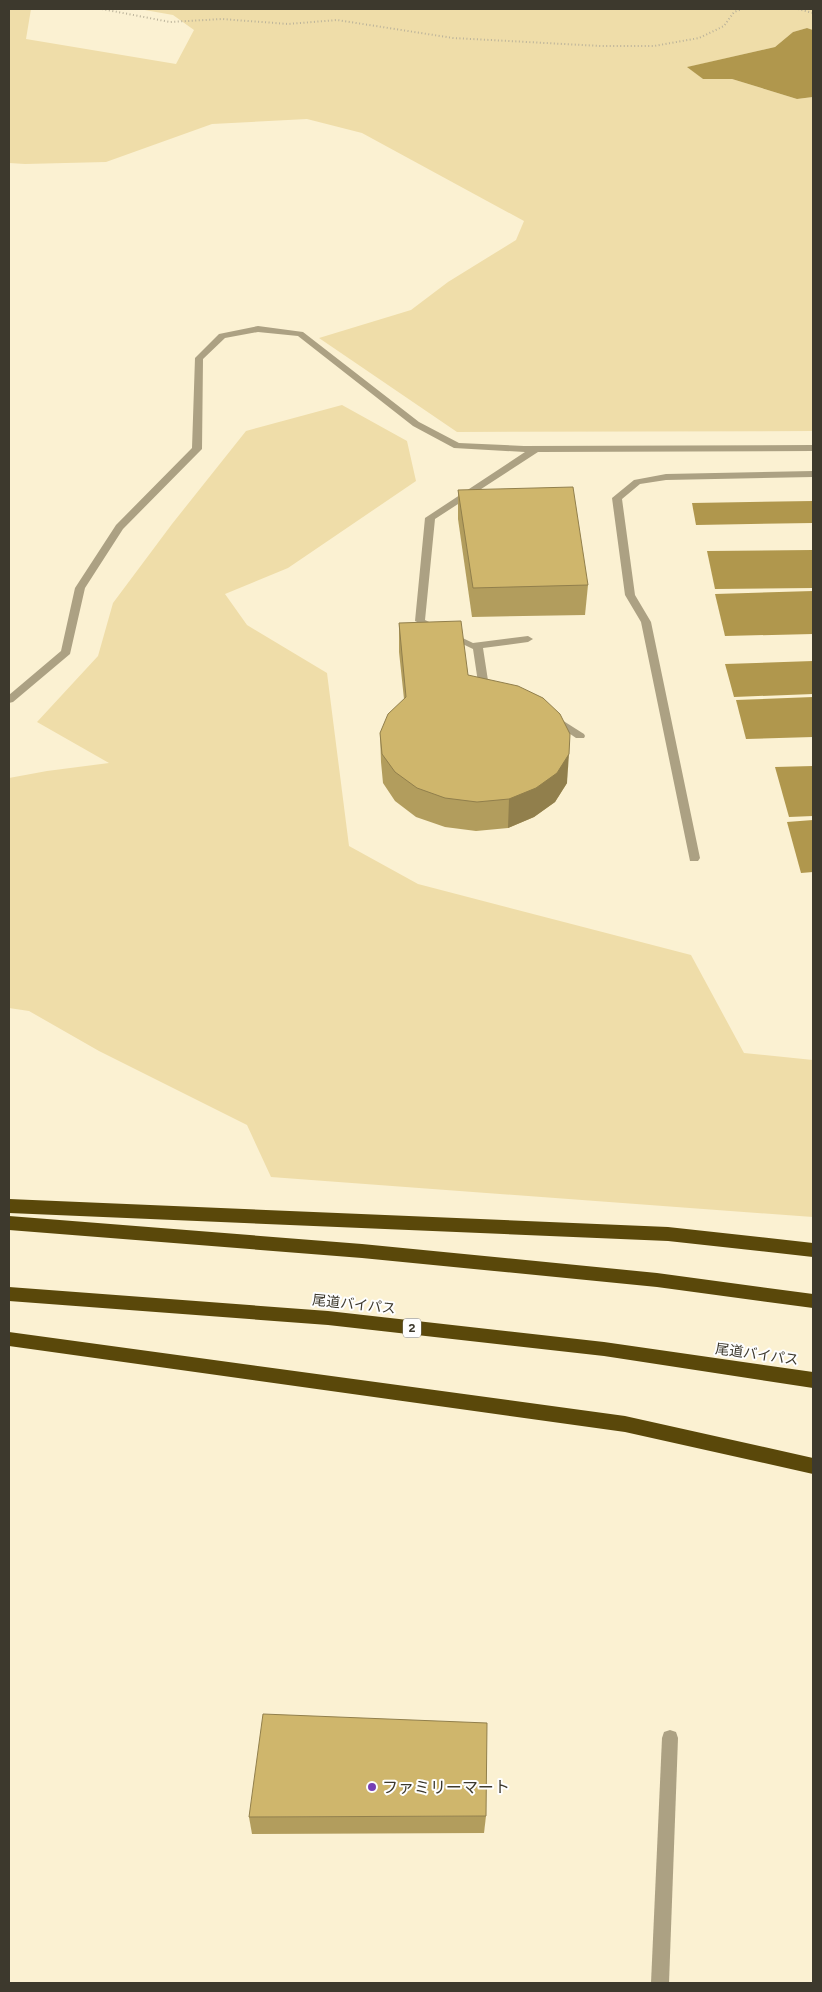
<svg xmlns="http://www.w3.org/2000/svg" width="822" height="1992" viewBox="0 0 822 1992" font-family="Figtree,'Noto Sans JP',sans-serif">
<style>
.green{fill:#efdda9}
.water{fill:#b0974d}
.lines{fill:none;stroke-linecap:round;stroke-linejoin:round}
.path{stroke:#bab29a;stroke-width:2;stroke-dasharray:1 2.5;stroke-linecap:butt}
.minor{fill:#aca183;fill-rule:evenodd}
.highway{fill:#5a480a;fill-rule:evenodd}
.wall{fill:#b29d5d}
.shaded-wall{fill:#917f4c}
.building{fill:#cfb66c;stroke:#917f4c}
.poi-dot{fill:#753fb5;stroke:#fefefe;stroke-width:2}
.labels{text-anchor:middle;stroke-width:4;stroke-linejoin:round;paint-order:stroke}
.shield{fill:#fefefe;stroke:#77746c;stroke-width:1}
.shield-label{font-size:12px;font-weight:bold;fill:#3d392d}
.street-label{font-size:14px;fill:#3d392d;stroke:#fefefe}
.near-poi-label{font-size:16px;fill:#3d392d;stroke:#fefefe;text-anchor:start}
</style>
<rect width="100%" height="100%" fill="#fbf1d2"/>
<g class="green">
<path d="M 9,9 L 31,9 L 26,39 L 176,64 L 194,30 L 173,15 L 139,9 L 813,9 L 813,30 L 807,28 L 793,32 L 775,47 L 688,67 L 703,79 L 732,79 L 797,99 L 813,97 L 813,431 L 457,432 L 319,338 L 411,310 L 448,282 L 516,240 L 524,221 L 362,133 L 307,119 L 212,124 L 106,162 L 25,164 L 9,163 Z"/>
<path d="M 342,405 L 407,441 L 416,481 L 288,568 L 225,594 L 247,625 L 327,673 L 349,846 L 418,884 L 691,955 L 744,1053 L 813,1060 L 813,1217 L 271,1177 L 247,1125 L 99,1051 L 29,1011 L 9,1008 L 9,778 L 47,771 L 109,763 L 37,722 L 98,656 L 113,603 L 172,524 L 246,431 Z"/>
</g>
<g class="water">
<path d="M 807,28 L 813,30 L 813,97 L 797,99 L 732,79 L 703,79 L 687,67 L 775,47 L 793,32 Z"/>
<path d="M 813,501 L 813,523 L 696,525 L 692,503 Z"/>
<path d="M 813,550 L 813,588 L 715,589 L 707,551 Z"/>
<path d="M 813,591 L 813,634 L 725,636 L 715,594 Z"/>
<path d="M 813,661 L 813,694 L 734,697 L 725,664 Z"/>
<path d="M 813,697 L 813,737 L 746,739 L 736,700 Z"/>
<path d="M 813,766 L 813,816 L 789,817 L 775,767 Z"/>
<path d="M 813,820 L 813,872 L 801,873 L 787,822 Z"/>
</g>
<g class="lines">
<g class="path">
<path d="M 102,9 L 170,22 L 222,19 L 288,24 L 337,20 L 453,38 L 601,46 L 654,46 L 699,38 L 724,26 L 734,12 L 742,9"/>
<path d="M 798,9 L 813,13"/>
</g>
<g class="minor">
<path d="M 258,326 L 303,332 L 419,422 L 459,443 L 524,446 L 813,445 L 813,451 L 538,452 L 435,519 L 425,620 L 473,643 L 528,636 L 533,639 L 528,642 L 483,648 L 489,687 L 494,691 L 489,694 L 479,689 L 473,649 L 415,621 L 425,518 L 525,452 L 454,448 L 413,426 L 298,336 L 258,332 L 225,338 L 203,359 L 202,449 L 123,529 L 85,588 L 70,654 L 13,702 L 9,703 L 9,695 L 61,651 L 75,588 L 116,525 L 192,448 L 195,358 L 219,334 Z"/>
<path d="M 813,471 L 813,477 L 666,480 L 640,484 L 622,499 L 635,595 L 651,622 L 700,858 L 698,861 L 690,861 L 641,622 L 625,595 L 612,498 L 634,480 L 666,474 Z"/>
<path d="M 554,715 L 584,734 L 585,736 L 584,738 L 576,738 L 550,720 L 549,718 Z"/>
<path d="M 670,1730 L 676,1732 L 678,1738 L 669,1983 L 651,1983 L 662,1738 L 664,1732 Z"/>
</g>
<g class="highway">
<path d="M 9,1199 L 668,1227 L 813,1243 L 813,1257 L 668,1241 L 9,1213 Z"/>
<path d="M 9,1216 L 362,1244 L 657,1273 L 813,1294 L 813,1308 L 657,1287 L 362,1258 L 9,1230 Z"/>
<path d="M 9,1287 L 328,1311 L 604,1342 L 813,1372 L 813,1388 L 604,1356 L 328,1325 L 9,1301 Z"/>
<path d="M 9,1332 L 625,1416 L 813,1458 L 813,1474 L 625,1432 L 9,1346 Z"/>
</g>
</g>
<g class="wall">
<path d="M 458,490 L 588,585 L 585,615 L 472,617 L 458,519 Z"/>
<path d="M 399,623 L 468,675 L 567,783 L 555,802 L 534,817 L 508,828 L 476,831 L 445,827 L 416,817 L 395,801 L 383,783 L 381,762 L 380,733 L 404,699 L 399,652 Z"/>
<path d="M 486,1816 L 484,1833 L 252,1834 L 249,1817 Z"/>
</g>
<path class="shaded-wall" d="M 569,754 L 567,783 L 555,802 L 534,817 L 508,828 L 509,799 Z"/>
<g class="building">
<path d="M 573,487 L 588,585 L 473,588 L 458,490 Z"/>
<path d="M 461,621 L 468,675 L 518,686 L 543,698 L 560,714 L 570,734 L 569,754 L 557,773 L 536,788 L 509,799 L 477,802 L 445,798 L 417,788 L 395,772 L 382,754 L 380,733 L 388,714 L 406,697 L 399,623 Z"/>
<path d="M 263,1714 L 487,1723 L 486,1816 L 249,1817 Z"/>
</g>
<circle class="poi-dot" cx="372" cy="1787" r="5"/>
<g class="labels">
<rect class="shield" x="403" y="1318.5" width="18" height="19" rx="4"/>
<g class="shield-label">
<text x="412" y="1332">2</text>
</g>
<g class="street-label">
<text transform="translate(354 1304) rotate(6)" y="5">尾道バイパス</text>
<text transform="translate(757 1354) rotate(8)" y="5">尾道バイパス</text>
</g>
<g class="near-poi-label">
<text x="382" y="1793">ファミリーマート</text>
</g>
</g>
<rect width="822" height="1992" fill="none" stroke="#3d392d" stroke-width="20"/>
</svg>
